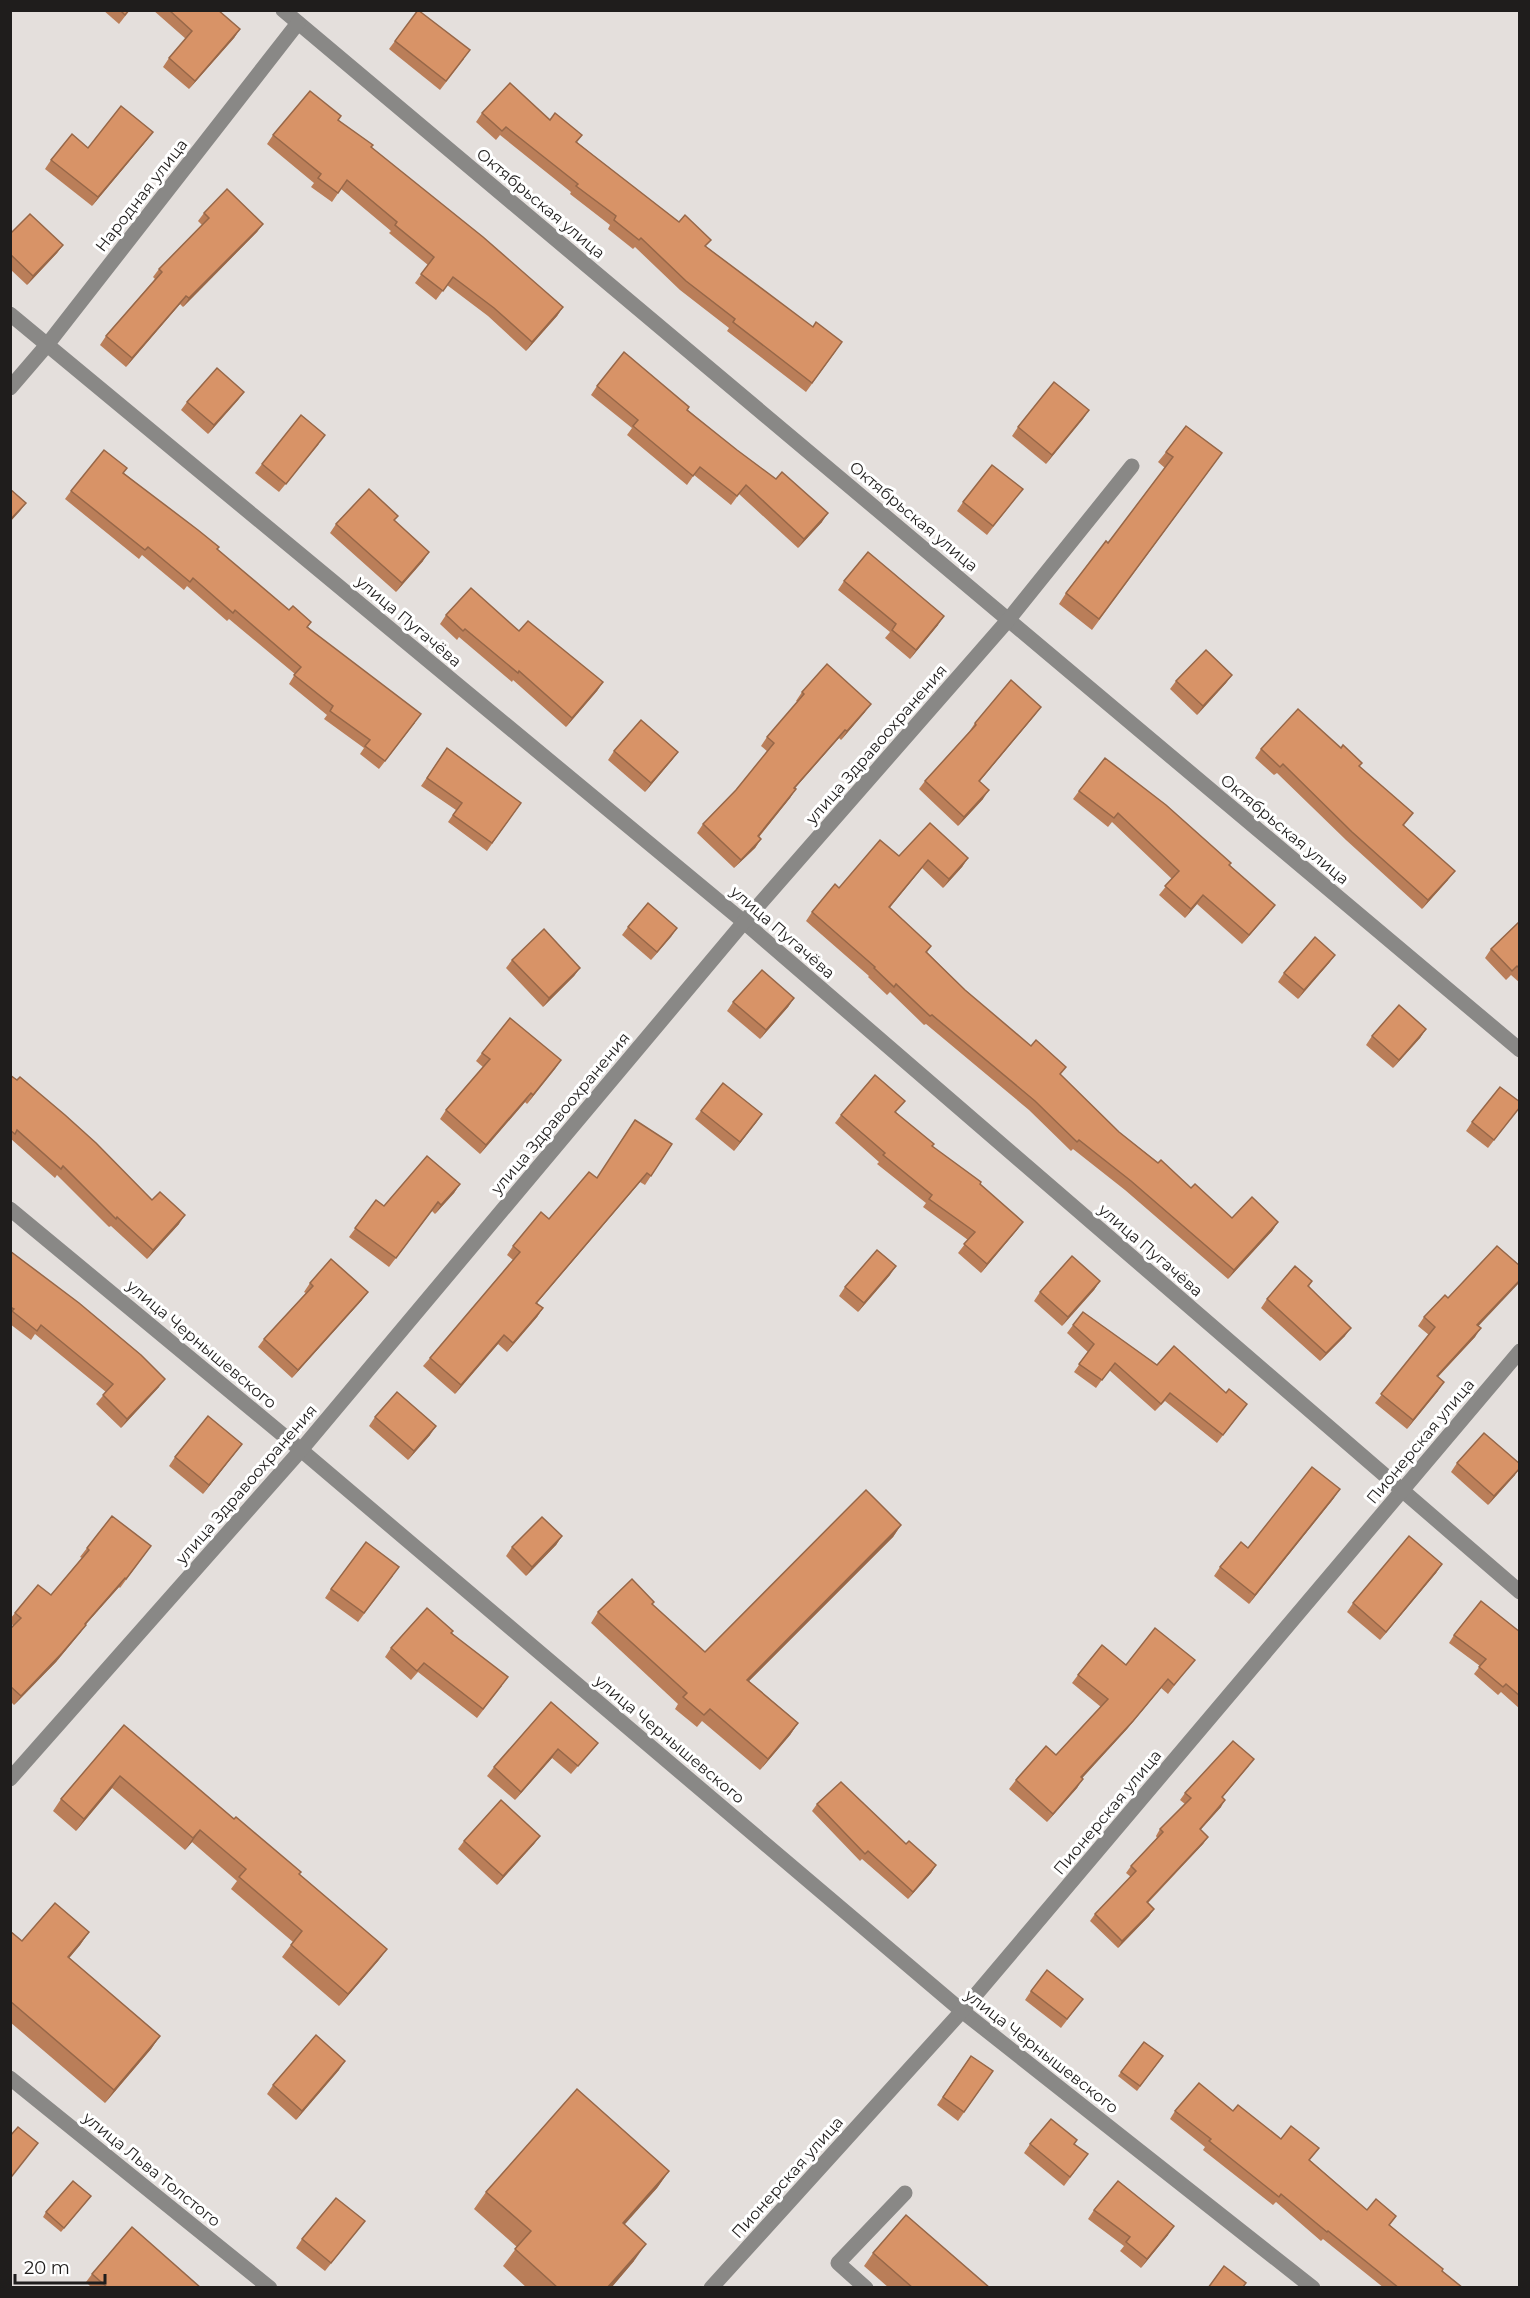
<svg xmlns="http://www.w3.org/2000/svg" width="1530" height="2298" viewBox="0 0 1530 2298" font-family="Montserrat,sans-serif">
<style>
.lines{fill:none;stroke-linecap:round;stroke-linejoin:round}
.lane{stroke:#898886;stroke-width:15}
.street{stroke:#898886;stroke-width:15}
.wall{fill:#ba7e59}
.shaded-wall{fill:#976748}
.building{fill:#d89367;stroke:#976748;stroke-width:1.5}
.labels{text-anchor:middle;stroke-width:6;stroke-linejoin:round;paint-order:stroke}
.street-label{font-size:16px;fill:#1f1d1c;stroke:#fff}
</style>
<rect width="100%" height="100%" fill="#e4dfdc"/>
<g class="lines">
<path class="lane" d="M 866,2288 L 838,2263 L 905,2193"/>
<g class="street">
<path d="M 283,10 L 1520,1050"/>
<path d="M 10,314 L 744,922 L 1520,1592"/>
<path d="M 10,388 L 47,345 L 298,23"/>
<path d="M 10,1209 L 301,1450 L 962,2011 L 1313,2288"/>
<path d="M 10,1779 L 301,1450 L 744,922 L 1009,619 L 1132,466"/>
<path d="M 10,2078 L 270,2288"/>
<path d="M 711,2288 L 962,2011 L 1520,1351"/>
</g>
</g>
<g class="wall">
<path d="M 103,10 L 130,10 L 119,24 Z"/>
<path d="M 153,10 L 218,10 L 240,29 L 234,38 L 189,89 L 163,67 L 169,58 L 186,39 Z"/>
<path d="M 395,41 L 464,59 L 440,90 L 389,49 Z"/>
<path d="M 482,113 L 550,120 L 582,135 L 577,142 L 836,351 L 806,392 L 727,331 L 729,328 L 680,290 L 635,247 L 633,249 L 608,229 L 610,225 L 570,194 L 571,192 L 500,135 L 496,140 L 476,122 Z"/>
<path d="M 338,120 L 563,307 L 557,316 L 526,351 L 488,316 L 447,285 L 436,300 L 415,283 L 428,265 L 389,233 L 391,231 L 341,189 L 332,202 L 311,187 L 314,183 L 267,144 L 273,135 Z"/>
<path d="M 147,140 L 92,206 L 45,169 L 51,160 L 88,148 Z"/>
<path d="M 204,213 L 263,224 L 257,232 L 183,307 L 180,304 L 126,367 L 100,345 L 106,336 L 155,279 L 153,277 L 159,269 L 202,225 L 198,221 Z"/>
<path d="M 10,234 L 63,245 L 57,253 L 27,285 L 10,269 Z"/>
<path d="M 597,386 L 688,410 L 822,522 L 798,548 L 739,494 L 731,505 L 694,475 L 687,485 L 627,435 L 632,428 L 591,395 Z"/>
<path d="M 244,392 L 238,400 L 208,434 L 181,410 L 187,402 Z"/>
<path d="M 1089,410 L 1046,464 L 1012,436 L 1018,427 Z"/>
<path d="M 319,444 L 279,492 L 255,473 L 262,464 Z"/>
<path d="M 1166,452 L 1214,464 L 1092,630 L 1059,604 L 1066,593 L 1108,543 L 1165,468 L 1158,462 Z"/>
<path d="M 124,473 L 217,549 L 308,627 L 415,723 L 379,769 L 360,754 L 364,748 L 324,719 L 327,715 L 289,684 L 295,674 L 229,619 L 227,621 L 187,586 L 184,590 L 142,555 L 139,559 L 65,499 L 71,491 Z"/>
<path d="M 1016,498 L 987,535 L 957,511 L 963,502 Z"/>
<path d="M 398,516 L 394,521 L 423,561 L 396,592 L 330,533 L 336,524 Z"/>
<path d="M 844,581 L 938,625 L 910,659 L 885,638 L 890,632 L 838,590 Z"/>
<path d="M 446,615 L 519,631 L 603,682 L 597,691 L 566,727 L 513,680 L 512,682 L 459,637 L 457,640 L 440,624 Z"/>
<path d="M 1232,675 L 1226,683 L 1197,715 L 1170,689 L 1176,681 Z"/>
<path d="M 802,692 L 865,712 L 841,740 L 839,738 L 795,788 L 790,798 L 759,837 L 761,839 L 755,848 L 734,868 L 697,833 L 703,824 L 736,790 L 768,752 L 761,746 L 767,737 L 798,702 L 796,701 Z"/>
<path d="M 1035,715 L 980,781 L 983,799 L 958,826 L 919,789 L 925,781 L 969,732 L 975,723 Z"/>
<path d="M 447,748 L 521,803 L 487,851 L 448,822 L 456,810 L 421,786 Z"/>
<path d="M 1261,749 L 1359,767 L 1413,813 L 1404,825 L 1448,880 L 1422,909 L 1346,840 L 1277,773 L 1274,775 L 1255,758 Z"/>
<path d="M 614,751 L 678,752 L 672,760 L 645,792 L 608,760 Z"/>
<path d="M 1079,791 L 1230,865 L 1269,913 L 1242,944 L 1197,904 L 1185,918 L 1159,895 L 1172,879 L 1112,822 L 1108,827 L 1073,799 Z"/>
<path d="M 899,856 L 968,858 L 962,867 L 943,888 L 922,868 L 889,908 L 931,946 L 927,952 L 965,990 L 1060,1074 L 1119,1132 L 1191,1188 L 1232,1218 L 1278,1222 L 1272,1231 L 1228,1279 L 1125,1190 L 1073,1149 L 1071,1151 L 1029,1110 L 926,1024 L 924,1025 L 890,992 L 887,995 L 868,977 L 869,976 L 806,921 L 812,912 L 839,888 Z"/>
<path d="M 1520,921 L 1520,983 L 1511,975 L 1506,980 L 1485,958 L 1491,949 Z"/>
<path d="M 628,927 L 677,928 L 651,960 L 622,935 Z"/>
<path d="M 1335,955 L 1329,963 L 1298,999 L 1278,982 L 1284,973 Z"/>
<path d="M 512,960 L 580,968 L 574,976 L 543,1007 L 506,968 Z"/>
<path d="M 794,998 L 788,1007 L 760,1039 L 727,1011 L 733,1002 Z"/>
<path d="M 1426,1029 L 1420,1038 L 1393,1068 L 1366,1045 L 1372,1036 Z"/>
<path d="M 482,1053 L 561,1060 L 527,1104 L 525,1102 L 480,1154 L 440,1119 L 446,1110 L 483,1067 L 476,1061 Z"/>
<path d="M 10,1075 L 179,1224 L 147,1259 L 111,1226 L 109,1227 L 57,1175 L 55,1178 L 11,1139 L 10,1140 Z"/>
<path d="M 1520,1107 L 1488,1148 L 1466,1131 L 1472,1122 Z"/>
<path d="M 701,1111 L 762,1114 L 734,1151 L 695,1119 Z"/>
<path d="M 896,1112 L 932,1147 L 980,1184 L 1023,1222 L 1017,1230 L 981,1273 L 958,1253 L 968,1240 L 923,1207 L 926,1203 L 877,1164 L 879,1162 L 835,1123 L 841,1115 Z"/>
<path d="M 672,1144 L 645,1185 L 640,1182 L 537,1303 L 543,1308 L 537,1317 L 507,1352 L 498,1344 L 455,1394 L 423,1366 L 430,1358 L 513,1260 L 507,1255 L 513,1246 L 549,1219 L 596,1178 Z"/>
<path d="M 460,1184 L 454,1193 L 435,1214 L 432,1211 L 389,1267 L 349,1237 L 376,1200 L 384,1206 Z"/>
<path d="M 10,1251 L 159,1387 L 121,1428 L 96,1404 L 106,1392 L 35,1334 L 31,1340 L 10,1324 Z"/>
<path d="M 890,1275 L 858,1312 L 839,1296 L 845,1287 Z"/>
<path d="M 1100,1281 L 1094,1290 L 1062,1326 L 1034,1301 L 1040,1292 Z"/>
<path d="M 1312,1281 L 1309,1286 L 1345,1336 L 1320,1361 L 1261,1308 L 1267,1299 Z"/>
<path d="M 310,1283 L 362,1300 L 292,1378 L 258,1347 L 264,1339 L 306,1293 L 304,1292 Z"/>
<path d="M 1424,1317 L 1478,1326 L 1475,1337 L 1438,1377 L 1438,1391 L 1407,1429 L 1375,1403 L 1429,1335 L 1418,1326 Z"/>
<path d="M 1073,1325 L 1157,1365 L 1242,1411 L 1217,1443 L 1165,1401 L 1155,1411 L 1109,1370 L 1096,1388 L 1074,1372 L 1088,1352 L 1067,1333 Z"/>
<path d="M 375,1417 L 430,1435 L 408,1460 L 369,1426 Z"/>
<path d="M 242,1444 L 203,1494 L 169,1466 L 175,1457 Z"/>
<path d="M 1457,1463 L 1515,1475 L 1488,1505 L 1451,1472 Z"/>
<path d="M 1334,1498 L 1249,1604 L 1214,1576 L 1220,1567 L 1248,1548 Z"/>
<path d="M 901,1525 L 893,1537 L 749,1681 L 798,1723 L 790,1735 L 760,1770 L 702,1721 L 697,1727 L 675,1709 L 678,1704 L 591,1623 L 598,1612 L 652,1604 L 705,1652 Z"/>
<path d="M 562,1536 L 556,1545 L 526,1576 L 506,1556 L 512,1547 Z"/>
<path d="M 151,1546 L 120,1588 L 119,1587 L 86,1624 L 80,1633 L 56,1662 L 14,1705 L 10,1701 L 10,1629 L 14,1626 L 10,1623 L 10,1619 L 15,1613 L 51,1595 L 82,1558 L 80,1557 L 87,1548 Z"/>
<path d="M 1442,1564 L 1436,1573 L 1380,1640 L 1347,1612 L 1353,1603 Z"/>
<path d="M 393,1576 L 358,1622 L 325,1598 L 331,1589 Z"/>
<path d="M 1520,1632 L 1520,1709 L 1501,1692 L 1498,1695 L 1474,1674 L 1480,1666 L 1449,1643 L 1454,1635 Z"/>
<path d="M 452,1633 L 502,1686 L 477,1718 L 418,1672 L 411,1680 L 385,1657 L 391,1648 Z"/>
<path d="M 1126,1665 L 1188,1668 L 1168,1694 L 1161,1688 L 1127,1729 L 1082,1778 L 1077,1788 L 1047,1822 L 1009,1789 L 1016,1780 L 1056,1755 L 1101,1707 L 1072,1683 L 1078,1675 Z"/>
<path d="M 551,1702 L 598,1743 L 591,1751 L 571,1774 L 552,1758 L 515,1800 L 487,1776 L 494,1767 Z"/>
<path d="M 124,1725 L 387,1949 L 378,1961 L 339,2006 L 282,1957 L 293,1942 L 231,1889 L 237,1881 L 192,1842 L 185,1850 L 112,1788 L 76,1831 L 53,1811 L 61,1799 Z"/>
<path d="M 1249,1766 L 1222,1798 L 1221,1807 L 1200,1830 L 1208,1837 L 1203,1844 L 1148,1903 L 1154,1909 L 1149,1916 L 1118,1948 L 1090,1921 L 1095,1914 L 1131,1877 L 1126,1873 L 1131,1866 L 1157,1838 L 1156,1836 L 1160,1829 L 1185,1804 L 1180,1800 L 1185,1793 Z"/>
<path d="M 817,1804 L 906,1844 L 936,1865 L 931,1873 L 908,1899 L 862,1859 L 860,1861 L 812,1811 Z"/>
<path d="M 540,1836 L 534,1844 L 497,1885 L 458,1849 L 464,1841 Z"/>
<path d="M 10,1931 L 22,1941 L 89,1932 L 80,1945 L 69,1958 L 160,2036 L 151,2049 L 105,2103 L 10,2022 Z"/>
<path d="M 1031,1991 L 1083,1999 L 1061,2028 L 1025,2000 Z"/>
<path d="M 1144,2042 L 1163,2056 L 1137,2091 L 1118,2076 Z"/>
<path d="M 971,2056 L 993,2071 L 958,2121 L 937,2105 Z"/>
<path d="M 339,2070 L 296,2120 L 267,2094 L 273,2085 Z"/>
<path d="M 1175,2111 L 1233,2111 L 1281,2139 L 1310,2160 L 1367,2210 L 1390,2225 L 1442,2271 L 1463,2288 L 1384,2288 L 1323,2239 L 1321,2241 L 1276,2202 L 1273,2205 L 1203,2150 L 1205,2147 L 1170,2119 Z"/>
<path d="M 1030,2144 L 1075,2144 L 1082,2162 L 1064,2186 L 1024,2153 Z"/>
<path d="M 669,2171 L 657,2188 L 624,2224 L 634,2261 L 611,2288 L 527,2288 L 503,2266 L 517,2247 L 474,2209 L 486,2192 Z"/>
<path d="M 88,2200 L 61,2232 L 43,2217 L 46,2212 Z"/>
<path d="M 1094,2210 L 1168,2235 L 1141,2268 L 1120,2251 L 1124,2246 L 1088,2219 Z"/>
<path d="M 365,2221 L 325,2271 L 296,2248 L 302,2239 Z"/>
<path d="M 873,2253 L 990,2288 L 889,2288 L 864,2266 Z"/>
<path d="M 92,2274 L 201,2288 L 92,2288 L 86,2282 Z"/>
</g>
<g class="shaded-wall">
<path d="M 240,29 L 234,38 L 189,89 L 195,81 Z"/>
<path d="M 153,132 L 147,140 L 92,206 L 98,197 Z"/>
<path d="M 263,224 L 257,232 L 183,307 L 189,298 Z"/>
<path d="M 63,245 L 57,253 L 27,285 L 33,276 Z"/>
<path d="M 186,296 L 180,304 L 126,367 L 132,358 Z"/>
<path d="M 563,307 L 557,316 L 526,351 L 532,342 Z"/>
<path d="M 244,392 L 238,400 L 208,434 L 214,425 Z"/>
<path d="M 1089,410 L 1083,419 L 1046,464 L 1052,455 Z"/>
<path d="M 26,503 L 20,511 L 10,522 L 10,520 Z"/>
<path d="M 828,513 L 822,522 L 798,548 L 804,539 Z"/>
<path d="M 429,552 L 423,561 L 396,592 L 402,583 Z"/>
<path d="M 944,616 L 938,625 L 910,659 L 916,650 Z"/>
<path d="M 1232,675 L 1226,683 L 1197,715 L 1203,706 Z"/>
<path d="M 603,682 L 597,691 L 566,727 L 572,718 Z"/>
<path d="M 871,704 L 865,712 L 841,740 L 847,731 Z"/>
<path d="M 1041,707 L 1035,715 L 973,789 L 979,781 Z"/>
<path d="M 845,730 L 839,738 L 788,796 L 794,788 Z"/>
<path d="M 678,752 L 672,760 L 645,792 L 651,783 Z"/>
<path d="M 796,789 L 790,798 L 752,845 L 758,836 Z"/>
<path d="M 989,790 L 983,799 L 958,826 L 964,817 Z"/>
<path d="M 761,839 L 755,848 L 734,868 L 741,860 Z"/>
<path d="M 968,858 L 962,867 L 943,888 L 949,879 Z"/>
<path d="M 928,860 L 922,868 L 883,916 L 889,907 Z"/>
<path d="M 1455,871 L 1448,880 L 1422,909 L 1428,900 Z"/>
<path d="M 1203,895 L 1197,904 L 1185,918 L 1191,909 Z"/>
<path d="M 1275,905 L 1269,913 L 1242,944 L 1249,935 Z"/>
<path d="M 677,928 L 671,937 L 651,960 L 657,952 Z"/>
<path d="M 1335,955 L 1329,963 L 1298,999 L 1304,990 Z"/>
<path d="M 580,968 L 574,976 L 543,1007 L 549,998 Z"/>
<path d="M 794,998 L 788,1007 L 760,1039 L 766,1030 Z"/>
<path d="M 1426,1029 L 1420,1038 L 1393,1068 L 1399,1060 Z"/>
<path d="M 561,1060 L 555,1069 L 527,1104 L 533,1095 Z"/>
<path d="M 531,1093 L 525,1102 L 480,1154 L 486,1145 Z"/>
<path d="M 762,1114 L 756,1123 L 734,1151 L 740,1142 Z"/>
<path d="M 647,1173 L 640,1182 L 530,1311 L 536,1303 Z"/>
<path d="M 460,1184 L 454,1193 L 435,1214 L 441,1205 Z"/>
<path d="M 185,1215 L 179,1224 L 147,1259 L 153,1250 Z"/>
<path d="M 1023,1222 L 1017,1230 L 981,1273 L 987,1264 Z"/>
<path d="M 1278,1222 L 1272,1231 L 1228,1279 L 1234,1270 Z"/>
<path d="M 896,1266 L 890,1275 L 858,1312 L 864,1303 Z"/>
<path d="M 1520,1280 L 1520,1282 L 1471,1334 L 1477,1325 Z"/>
<path d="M 1100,1281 L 1094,1290 L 1062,1326 L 1068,1317 Z"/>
<path d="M 368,1292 L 362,1300 L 292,1378 L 298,1370 Z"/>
<path d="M 543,1308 L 537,1317 L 507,1352 L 513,1343 Z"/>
<path d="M 1351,1328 L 1345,1336 L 1320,1361 L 1326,1353 Z"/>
<path d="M 1481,1328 L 1475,1337 L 1430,1385 L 1437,1376 Z"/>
<path d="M 504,1335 L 498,1344 L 455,1394 L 461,1385 Z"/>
<path d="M 165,1379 L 159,1387 L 121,1428 L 127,1419 Z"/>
<path d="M 1444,1382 L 1438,1391 L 1407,1429 L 1413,1420 Z"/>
<path d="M 436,1426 L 430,1435 L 408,1460 L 414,1451 Z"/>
<path d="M 242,1444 L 236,1452 L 203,1494 L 209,1485 Z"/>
<path d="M 1520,1468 L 1515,1475 L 1488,1505 L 1494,1496 Z"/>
<path d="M 1340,1489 L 1334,1498 L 1249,1604 L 1255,1595 Z"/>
<path d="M 901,1525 L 893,1537 L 739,1691 L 747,1680 Z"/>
<path d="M 562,1536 L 556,1545 L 526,1576 L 532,1567 Z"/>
<path d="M 1442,1564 L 1436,1573 L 1380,1640 L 1386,1632 Z"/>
<path d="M 125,1578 L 119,1587 L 79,1632 L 85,1624 Z"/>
<path d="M 86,1625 L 80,1633 L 56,1662 L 14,1705 L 21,1696 Z"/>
<path d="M 1168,1679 L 1127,1729 L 1075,1786 L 1081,1777 Z"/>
<path d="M 798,1723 L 790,1735 L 760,1770 L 768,1759 Z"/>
<path d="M 558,1749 L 552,1758 L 515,1800 L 521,1792 Z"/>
<path d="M 120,1776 L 112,1788 L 76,1831 L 84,1819 Z"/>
<path d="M 1083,1779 L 1077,1788 L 1047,1822 L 1053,1814 Z"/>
<path d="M 1225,1800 L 1221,1807 L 1195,1836 L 1200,1829 Z"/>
<path d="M 200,1830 L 192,1842 L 185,1850 L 193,1838 Z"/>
<path d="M 540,1836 L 534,1844 L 497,1885 L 503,1876 Z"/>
<path d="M 1208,1837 L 1203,1844 L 1142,1908 L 1147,1902 Z"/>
<path d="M 936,1865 L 931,1873 L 908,1899 L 913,1892 Z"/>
<path d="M 1154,1909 L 1149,1916 L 1118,1948 L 1122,1941 Z"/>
<path d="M 89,1932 L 80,1945 L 59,1970 L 68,1957 Z"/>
<path d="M 387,1949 L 378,1961 L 339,2006 L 348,1994 Z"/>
<path d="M 160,2036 L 151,2049 L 105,2103 L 114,2090 Z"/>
<path d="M 345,2061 L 339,2070 L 296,2120 L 302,2111 Z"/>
<path d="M 669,2171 L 657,2188 L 611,2240 L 623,2223 Z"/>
<path d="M 1174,2226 L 1168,2235 L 1141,2268 L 1147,2259 Z"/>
<path d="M 646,2244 L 634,2261 L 611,2288 L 607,2288 Z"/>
</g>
<g class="building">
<path d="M 120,10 L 129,10 L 125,15 Z"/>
<path d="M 169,10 L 218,10 L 240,29 L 195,81 L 169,58 L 192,31 Z"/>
<path d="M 418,10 L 470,50 L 446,81 L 395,41 Z"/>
<path d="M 510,83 L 550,120 L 555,113 L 582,135 L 576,142 L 679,222 L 685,215 L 711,240 L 705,246 L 813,327 L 816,322 L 842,342 L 812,383 L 733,322 L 735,319 L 686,281 L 641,238 L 639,240 L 614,220 L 616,216 L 576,186 L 578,184 L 506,127 L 502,131 L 482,113 Z"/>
<path d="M 310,91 L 341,116 L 338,120 L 373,145 L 371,147 L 483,237 L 563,307 L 532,342 L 494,308 L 453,277 L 443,291 L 421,274 L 434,257 L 395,225 L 397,222 L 347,180 L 338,193 L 318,178 L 321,174 L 273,135 Z"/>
<path d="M 121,106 L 153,132 L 98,197 L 51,160 L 72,134 L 88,148 Z"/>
<path d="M 227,189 L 263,224 L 189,298 L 186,296 L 132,358 L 106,336 L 162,272 L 159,269 L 209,218 L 204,213 Z"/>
<path d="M 30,214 L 63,245 L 33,276 L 10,254 L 10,234 Z"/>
<path d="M 624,352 L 689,407 L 687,410 L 737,450 L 776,479 L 782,472 L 828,513 L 804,539 L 746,485 L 737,496 L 700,467 L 693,476 L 633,426 L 638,420 L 597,386 Z"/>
<path d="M 217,368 L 244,392 L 214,425 L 187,402 Z"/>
<path d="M 1054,382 L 1089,410 L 1052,455 L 1018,427 Z"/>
<path d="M 301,415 L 325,435 L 286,484 L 262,464 Z"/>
<path d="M 1186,426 L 1222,453 L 1099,619 L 1066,593 L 1106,541 L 1108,543 L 1173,457 L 1166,452 Z"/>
<path d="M 104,450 L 127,468 L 123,473 L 198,530 L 219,547 L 217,549 L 289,610 L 293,606 L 311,622 L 307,627 L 421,714 L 385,761 L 365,746 L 370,740 L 330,711 L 333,706 L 294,675 L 301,667 L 235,610 L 233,613 L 193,578 L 190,582 L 148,547 L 145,550 L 71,491 Z"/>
<path d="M 992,465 L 1023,489 L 993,526 L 963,502 Z"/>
<path d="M 10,489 L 26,503 L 10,520 Z"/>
<path d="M 369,489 L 398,516 L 394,520 L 429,552 L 402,583 L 336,524 Z"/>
<path d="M 868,552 L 944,616 L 916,650 L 892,630 L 896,624 L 844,581 Z"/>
<path d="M 471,588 L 519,631 L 528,621 L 603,682 L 572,718 L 519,671 L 518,673 L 465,629 L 463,631 L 446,615 Z"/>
<path d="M 1206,650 L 1232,675 L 1203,706 L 1176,681 Z"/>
<path d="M 827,664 L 871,704 L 847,731 L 845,730 L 794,788 L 796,789 L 758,836 L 761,839 L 741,860 L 703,824 L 736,790 L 774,743 L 767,737 L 804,694 L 802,692 Z"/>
<path d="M 1011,680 L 1041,707 L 979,781 L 989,790 L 964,817 L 925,781 L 976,725 L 975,723 Z"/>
<path d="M 1298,709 L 1341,748 L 1343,745 L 1362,763 L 1359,766 L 1413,813 L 1403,825 L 1455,871 L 1428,900 L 1352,832 L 1283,764 L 1280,767 L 1261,749 Z"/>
<path d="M 641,720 L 678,752 L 651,783 L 614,751 Z"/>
<path d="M 447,748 L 521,803 L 492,843 L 453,815 L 462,803 L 427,778 Z"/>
<path d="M 1105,758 L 1166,805 L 1231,863 L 1229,865 L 1275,905 L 1249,935 L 1203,895 L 1191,909 L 1165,886 L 1179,871 L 1118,813 L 1114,818 L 1079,791 Z"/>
<path d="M 930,823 L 968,858 L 949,879 L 928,860 L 889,907 L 931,946 L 926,952 L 965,990 L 1031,1046 L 1036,1040 L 1066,1067 L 1060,1074 L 1119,1132 L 1158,1163 L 1161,1160 L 1191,1188 L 1195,1184 L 1232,1218 L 1252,1197 L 1278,1222 L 1234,1270 L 1131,1181 L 1079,1140 L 1077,1142 L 1035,1101 L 932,1015 L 930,1016 L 896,984 L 894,987 L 874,968 L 875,967 L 812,912 L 835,884 L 839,888 L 880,840 L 899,856 Z"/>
<path d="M 648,903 L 677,928 L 657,952 L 628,927 Z"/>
<path d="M 1520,921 L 1520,969 L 1517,966 L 1512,971 L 1491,949 Z"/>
<path d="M 544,929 L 580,968 L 549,998 L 512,960 Z"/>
<path d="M 1315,937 L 1335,955 L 1304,990 L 1284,973 Z"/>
<path d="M 762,970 L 794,998 L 766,1030 L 733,1002 Z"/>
<path d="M 1399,1005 L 1426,1029 L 1399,1060 L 1372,1036 Z"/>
<path d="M 510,1018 L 561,1060 L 533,1095 L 531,1093 L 486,1145 L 446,1110 L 490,1059 L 482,1053 Z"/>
<path d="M 10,1075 L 17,1080 L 20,1077 L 65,1115 L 96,1143 L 152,1200 L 160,1192 L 185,1215 L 153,1250 L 117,1217 L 116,1219 L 63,1166 L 61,1169 L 17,1130 L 15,1134 L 10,1130 Z"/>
<path d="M 875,1075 L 905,1101 L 895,1112 L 934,1144 L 932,1146 L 981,1182 L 980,1184 L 1023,1222 L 987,1264 L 964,1244 L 975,1232 L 929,1199 L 932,1195 L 883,1155 L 885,1153 L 841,1115 Z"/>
<path d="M 723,1083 L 762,1114 L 740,1142 L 701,1111 Z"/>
<path d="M 1500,1087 L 1520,1102 L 1520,1107 L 1494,1140 L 1472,1122 Z"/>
<path d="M 635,1120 L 672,1144 L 651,1176 L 647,1173 L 536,1303 L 543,1308 L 513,1343 L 504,1335 L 461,1385 L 430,1358 L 520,1252 L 513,1246 L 541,1212 L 549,1219 L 589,1172 L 597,1178 Z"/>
<path d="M 427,1156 L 460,1184 L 441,1205 L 438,1202 L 396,1258 L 355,1228 L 376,1200 L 384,1206 Z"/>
<path d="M 1497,1246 L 1520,1266 L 1520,1280 L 1477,1325 L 1481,1328 L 1437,1376 L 1444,1382 L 1413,1420 L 1381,1394 L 1435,1327 L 1424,1317 L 1445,1295 L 1448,1298 Z"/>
<path d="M 877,1250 L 896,1266 L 864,1303 L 845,1287 Z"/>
<path d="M 10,1251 L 79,1303 L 141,1355 L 165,1379 L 127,1419 L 103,1395 L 113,1384 L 41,1325 L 37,1331 L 12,1311 L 14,1309 L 10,1307 Z"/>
<path d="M 1072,1256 L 1100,1281 L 1068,1317 L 1040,1292 Z"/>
<path d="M 331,1259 L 368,1292 L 298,1370 L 264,1339 L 313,1286 L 310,1283 Z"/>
<path d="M 1295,1266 L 1312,1281 L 1308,1286 L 1351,1328 L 1326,1353 L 1267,1299 Z"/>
<path d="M 1083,1312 L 1157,1365 L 1174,1346 L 1226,1393 L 1229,1389 L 1247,1404 L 1223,1435 L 1170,1393 L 1161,1404 L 1115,1363 L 1102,1380 L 1079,1364 L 1094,1344 L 1073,1325 Z"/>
<path d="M 397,1392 L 436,1426 L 414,1451 L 375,1417 Z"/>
<path d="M 208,1416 L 242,1444 L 209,1485 L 175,1457 Z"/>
<path d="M 1484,1433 L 1520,1464 L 1520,1468 L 1494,1496 L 1457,1463 Z"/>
<path d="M 1312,1467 L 1340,1489 L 1255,1595 L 1220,1567 L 1241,1542 L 1248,1548 Z"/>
<path d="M 866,1490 L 901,1525 L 747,1680 L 798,1723 L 768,1759 L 710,1709 L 704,1715 L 683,1697 L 687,1693 L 598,1612 L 632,1579 L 654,1602 L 652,1604 L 705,1652 Z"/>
<path d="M 112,1516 L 151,1546 L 126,1579 L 125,1578 L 85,1624 L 86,1625 L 62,1653 L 21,1696 L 10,1686 L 10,1629 L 21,1618 L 15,1613 L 38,1585 L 51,1595 L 89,1550 L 87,1548 Z"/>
<path d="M 542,1517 L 562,1536 L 532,1567 L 512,1547 Z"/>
<path d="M 1409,1536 L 1442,1564 L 1386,1632 L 1353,1603 Z"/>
<path d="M 366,1542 L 399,1567 L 364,1613 L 331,1589 Z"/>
<path d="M 1481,1601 L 1520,1632 L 1520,1696 L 1506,1684 L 1503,1687 L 1479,1667 L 1486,1659 L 1454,1635 Z"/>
<path d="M 427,1608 L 453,1631 L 451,1633 L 508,1677 L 483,1709 L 424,1663 L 417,1671 L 391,1648 Z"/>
<path d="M 1155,1628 L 1195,1660 L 1174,1685 L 1168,1679 L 1133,1721 L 1081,1777 L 1083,1779 L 1053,1814 L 1016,1780 L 1046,1746 L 1056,1755 L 1108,1699 L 1078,1675 L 1102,1645 L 1126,1665 Z"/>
<path d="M 551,1702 L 598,1743 L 578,1766 L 558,1749 L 521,1792 L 494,1767 Z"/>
<path d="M 124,1725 L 234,1819 L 236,1817 L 301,1872 L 299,1874 L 387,1949 L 348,1994 L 291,1945 L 302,1931 L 239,1877 L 246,1869 L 200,1830 L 193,1838 L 120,1776 L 84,1819 L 61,1799 Z"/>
<path d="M 1233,1741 L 1254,1759 L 1222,1797 L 1225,1800 L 1200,1829 L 1208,1837 L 1147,1902 L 1154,1909 L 1122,1941 L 1095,1914 L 1136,1871 L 1131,1866 L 1163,1832 L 1160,1829 L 1191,1798 L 1185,1793 Z"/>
<path d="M 841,1782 L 906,1844 L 909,1841 L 936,1865 L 913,1892 L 868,1851 L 865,1854 L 817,1804 Z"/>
<path d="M 501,1800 L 540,1836 L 503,1876 L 464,1841 Z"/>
<path d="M 55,1903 L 89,1932 L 68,1957 L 160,2036 L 114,2090 L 10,2001 L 10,1931 L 22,1941 Z"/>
<path d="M 1047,1970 L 1083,1999 L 1067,2019 L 1031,1991 Z"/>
<path d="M 316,2035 L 345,2061 L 302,2111 L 273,2085 Z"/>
<path d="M 1144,2042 L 1163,2056 L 1140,2086 L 1121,2072 Z"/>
<path d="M 971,2056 L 993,2071 L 964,2112 L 943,2097 Z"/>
<path d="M 1199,2083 L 1233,2111 L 1238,2105 L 1281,2139 L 1291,2126 L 1319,2148 L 1309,2160 L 1367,2210 L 1376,2199 L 1396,2216 L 1389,2225 L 1443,2269 L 1442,2271 L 1463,2288 L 1399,2288 L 1328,2231 L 1327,2232 L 1281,2194 L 1279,2197 L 1209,2141 L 1211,2139 L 1175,2111 Z"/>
<path d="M 577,2089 L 669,2171 L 623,2223 L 646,2244 L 607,2288 L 558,2288 L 515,2249 L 531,2231 L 486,2192 Z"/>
<path d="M 1051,2119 L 1077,2140 L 1074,2144 L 1088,2154 L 1070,2177 L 1030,2144 Z"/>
<path d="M 18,2127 L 38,2143 L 12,2176 L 10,2175 L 10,2136 Z"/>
<path d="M 73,2181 L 91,2196 L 64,2228 L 46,2212 Z"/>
<path d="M 1118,2181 L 1174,2226 L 1147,2259 L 1126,2242 L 1130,2237 L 1094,2210 Z"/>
<path d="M 336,2198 L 365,2221 L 331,2263 L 302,2239 Z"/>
<path d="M 906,2215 L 990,2288 L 913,2288 L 873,2253 Z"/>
<path d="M 132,2227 L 201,2288 L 108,2288 L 92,2274 Z"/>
<path d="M 1224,2266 L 1246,2283 L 1242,2288 L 1208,2288 Z"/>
</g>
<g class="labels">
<g class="street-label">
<text transform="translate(141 195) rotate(-52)" y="6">Народная улица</text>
<text transform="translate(541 203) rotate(40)" y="6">Октябрьская улица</text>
<text transform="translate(914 516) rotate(40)" y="6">Октябрьская улица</text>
<text transform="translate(409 621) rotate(40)" y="6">улица Пугачёва</text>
<text transform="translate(876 744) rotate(-49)" y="6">улица Здравоохранения</text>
<text transform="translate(1285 829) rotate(40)" y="6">Октябрьская улица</text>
<text transform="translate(783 932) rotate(41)" y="6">улица Пугачёва</text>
<text transform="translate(560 1113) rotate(-50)" y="6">улица Здравоохранения</text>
<text transform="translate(1151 1250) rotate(41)" y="6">улица Пугачёва</text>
<text transform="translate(202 1344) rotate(40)" y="6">улица Чернышевского</text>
<text transform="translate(1420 1441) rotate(-50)" y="6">Пионерская улица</text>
<text transform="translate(246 1484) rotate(-49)" y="6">улица Здравоохранения</text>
<text transform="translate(670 1739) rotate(40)" y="6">улица Чернышевского</text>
<text transform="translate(1107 1812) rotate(-50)" y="6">Пионерская улица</text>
<text transform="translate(1042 2051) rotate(38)" y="6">улица Чернышевского</text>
<text transform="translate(152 2169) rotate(39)" y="6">улица Льва Толстого</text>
<text transform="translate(787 2177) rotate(-48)" y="6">Пионерская улица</text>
</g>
</g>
<rect width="1530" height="2298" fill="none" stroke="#1f1d1c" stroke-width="24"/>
<path d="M15 2274v9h90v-9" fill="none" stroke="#1f1d1c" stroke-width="3"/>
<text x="24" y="2274" font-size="18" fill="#1f1d1c" stroke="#ffffff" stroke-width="4.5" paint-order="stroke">20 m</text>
</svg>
